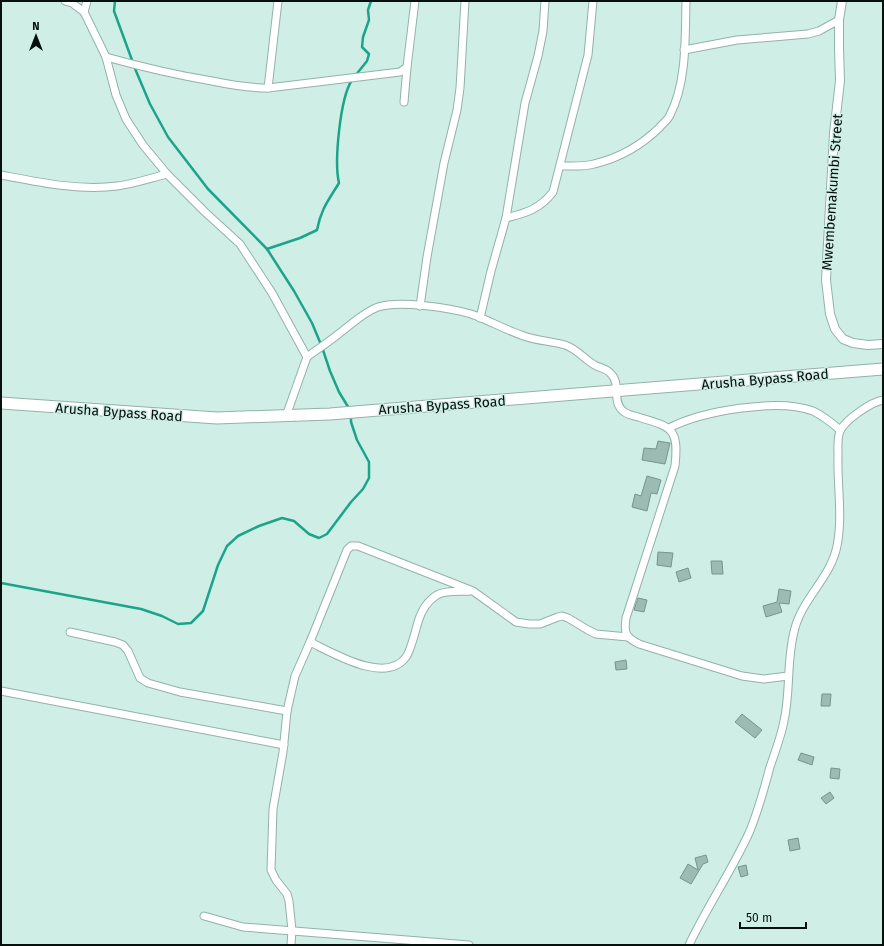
<svg xmlns="http://www.w3.org/2000/svg" width="884" height="946" viewBox="0 0 884 946" font-family="'Fira Sans',sans-serif">
<style>
.lines{fill:none;stroke-linecap:round;stroke-linejoin:round}
.stream{stroke:#1ca48b;stroke-width:2.5}
.building{fill:#9cbbb2;stroke:#77958c}
.minor-casing{stroke:#93b1a8;stroke-width:9}
.tertiary-casing{stroke:#93b1a8;stroke-width:10}
.primary-casing{stroke:#93b1a8;stroke-width:13}
.minor{stroke:#fff;stroke-width:7}
.tertiary{stroke:#fff;stroke-width:8}
.primary{stroke:#fff;stroke-width:11}
.labels{text-anchor:middle;stroke-width:3;stroke-linejoin:round;paint-order:stroke}
.street-label{font-size:14px;fill:#06100d;stroke:#cfefe6}
</style>
<rect width="100%" height="100%" fill="#cfefe6"/>
<g class="lines">
<g class="stream">
<path d="M 115,1 L 114,11 L 136,71 L 150,104 L 168,137 L 208,189 L 267,249 L 294,291 L 312,323 L 322,347 L 330,371 L 339,392 L 350,410"/>
<path d="M 355,76 L 367,61 L 369,54 L 362,47 L 363,37 L 369,20 L 368,10 L 371,1"/>
<path d="M 267,249 L 300,238 L 317,230 C 321,209 328,201 339,183 C 334,162 340,98 352,80"/>
<path d="M 1,583 L 141,609 L 162,616 L 178,624 L 191,623 L 203,611 L 218,565 L 227,546 L 238,536 L 259,526 L 282,518 L 294,521 L 309,534 L 319,538 L 327,534 L 351,502 L 363,489 L 369,478 L 369,462 L 357,440 L 351,422 L 351,415"/>
</g>
</g>
<g class="building">
<path d="M 658,441 L 670,443 L 665,464 L 642,460 L 644,448 L 656,449 Z"/>
<path d="M 647,476 L 661,480 L 657,494 L 651,493 L 647,511 L 632,507 L 635,494 L 641,496 Z"/>
<path d="M 658,552 L 673,553 L 671,567 L 657,565 Z"/>
<path d="M 711,561 L 722,561 L 723,574 L 712,574 Z"/>
<path d="M 688,568 L 691,578 L 679,582 L 676,572 Z"/>
<path d="M 779,589 L 791,591 L 789,604 L 779,603 L 782,612 L 766,617 L 763,606 L 777,602 Z"/>
<path d="M 638,598 L 647,600 L 644,612 L 634,610 Z"/>
<path d="M 626,660 L 627,669 L 616,670 L 615,662 Z"/>
<path d="M 822,694 L 831,694 L 830,706 L 821,706 Z"/>
<path d="M 742,714 L 762,730 L 755,738 L 735,722 Z"/>
<path d="M 801,753 L 814,757 L 812,765 L 798,760 Z"/>
<path d="M 831,768 L 840,769 L 839,779 L 830,778 Z"/>
<path d="M 830,792 L 834,798 L 826,804 L 821,798 Z"/>
<path d="M 798,838 L 800,849 L 790,851 L 788,840 Z"/>
<path d="M 706,855 L 708,862 L 703,864 L 691,884 L 680,878 L 688,864 L 698,870 L 695,858 Z"/>
<path d="M 746,865 L 748,875 L 741,877 L 738,867 Z"/>
</g>
<g class="lines">
<defs>
<g id="minor">
<path d="M 65,1 L 72,3 L 84,12"/>
<path d="M 87,1 L 84,12 L 106,57 L 116,95 L 126,119 L 143,145 L 167,174 L 205,212 L 240,244 L 272,293 L 307,357 L 286,416"/>
<path d="M 684,50 L 737,40 L 808,34 L 819,31 L 839,20"/>
<path d="M 106,57 C 142,67 176,75 212,81 C 231,85 249,88 268,88 L 400,72 L 407,67 L 415,1"/>
<path d="M 268,88 L 278,1"/>
<path d="M 404,102 L 407,67"/>
<path d="M 561,166 C 572,166 583,167 594,164 C 619,158 642,145 660,127 C 663,123 668,120 670,115 C 687,82 685,38 686,1"/>
<path d="M 1,175 C 38,182 79,191 117,186 C 134,184 151,178 167,174"/>
<path d="M 506,218 C 526,213 540,209 553,192 L 588,55 L 593,1"/>
<path d="M 420,306 L 427,257 L 444,163 L 457,110 L 460,88 L 465,1"/>
<path d="M 480,318 L 491,271 L 506,218 L 525,103 L 538,56 L 543,31 L 545,1"/>
<path d="M 307,357 C 318,349 330,341 341,332 C 353,323 364,312 378,307 C 399,300 450,308 471,314 C 488,320 504,329 521,335 C 536,341 551,341 565,345 C 577,349 583,358 593,364 C 598,368 607,368 611,374 C 621,383 612,401 622,410 C 626,415 633,415 638,417 C 672,427 679,428 675,466 L 626,618 C 624,633 625,637 639,644 L 742,676 L 764,679 L 788,676"/>
<path d="M 669,428 C 702,411 777,398 813,411 C 823,416 832,423 840,430"/>
<path d="M 70,632 L 115,642 L 123,645 L 128,651 L 140,678 L 148,683 L 180,692 L 287,711"/>
<path d="M 310,642 C 333,653 386,685 406,657 C 411,650 415,632 418,622 C 421,612 427,601 437,595 C 446,590 460,592 470,591"/>
<path d="M 1,691 L 284,745"/>
<path d="M 204,916 L 243,927 L 469,945"/>
<path d="M 291,945 L 292,930 L 289,901 L 287,894 L 276,880 L 271,870 L 273,809 L 283,752 L 287,711 L 295,676 L 310,642 L 347,550 L 351,546 L 358,546 L 473,591 L 516,622 L 529,624 L 540,624 L 558,617 L 562,616 L 568,618 L 588,630 L 596,634 L 628,637"/>
<path d="M 689,945 C 707,907 731,872 749,833 C 758,812 764,789 770,767 C 775,752 781,737 784,721 C 791,690 786,659 795,628 C 803,598 831,577 837,546 C 843,516 837,485 838,455 C 838,447 837,439 840,431 C 845,420 871,402 883,400"/>
</g>
<path id="tertiary" d="M 842,1 L 839,20 L 839,48 L 840,81 L 834,133 L 826,280 L 830,314 L 835,329 L 843,339 L 853,343 L 868,345 L 883,344"/>
<path id="primary" d="M 1,403 L 217,418 L 330,414 L 883,369"/>
</defs>
<use href="#minor" class="minor-casing"/>
<use href="#tertiary" class="tertiary-casing"/>
<use href="#primary" class="primary-casing"/>
<use href="#minor" class="minor"/>
<use href="#tertiary" class="tertiary"/>
<use href="#primary" class="primary"/>
</g>
<g class="labels">
<g class="street-label">
<text transform="translate(832 192) rotate(-86)" y="5">Mwembemakumbi Street</text>
<text transform="translate(765 379) rotate(-5)" y="5">Arusha Bypass Road</text>
<text transform="translate(442 405) rotate(-4)" y="5">Arusha Bypass Road</text>
<text transform="translate(119 412) rotate(4)" y="5">Arusha Bypass Road</text>
</g>
</g>
<rect width="884" height="946" fill="none" stroke="#06100d" stroke-width="4"/>
<g transform="translate(36 36)" stroke="#cfefe6" stroke-width="3" paint-order="stroke">
<path d="M0-3L7 15L0 10L-7 15Z" fill="#06100d"/>
<text y="-6" font-size="11" font-weight="bold" text-anchor="middle" fill="#06100d">N</text>
</g>
<path d="M740 922v6h66v-6" fill="none" stroke="#06100d" stroke-width="2"/>
<text x="746" y="922" font-size="12" fill="#06100d" stroke="#cfefe6" stroke-width="3" paint-order="stroke">50 m</text>
</svg>
